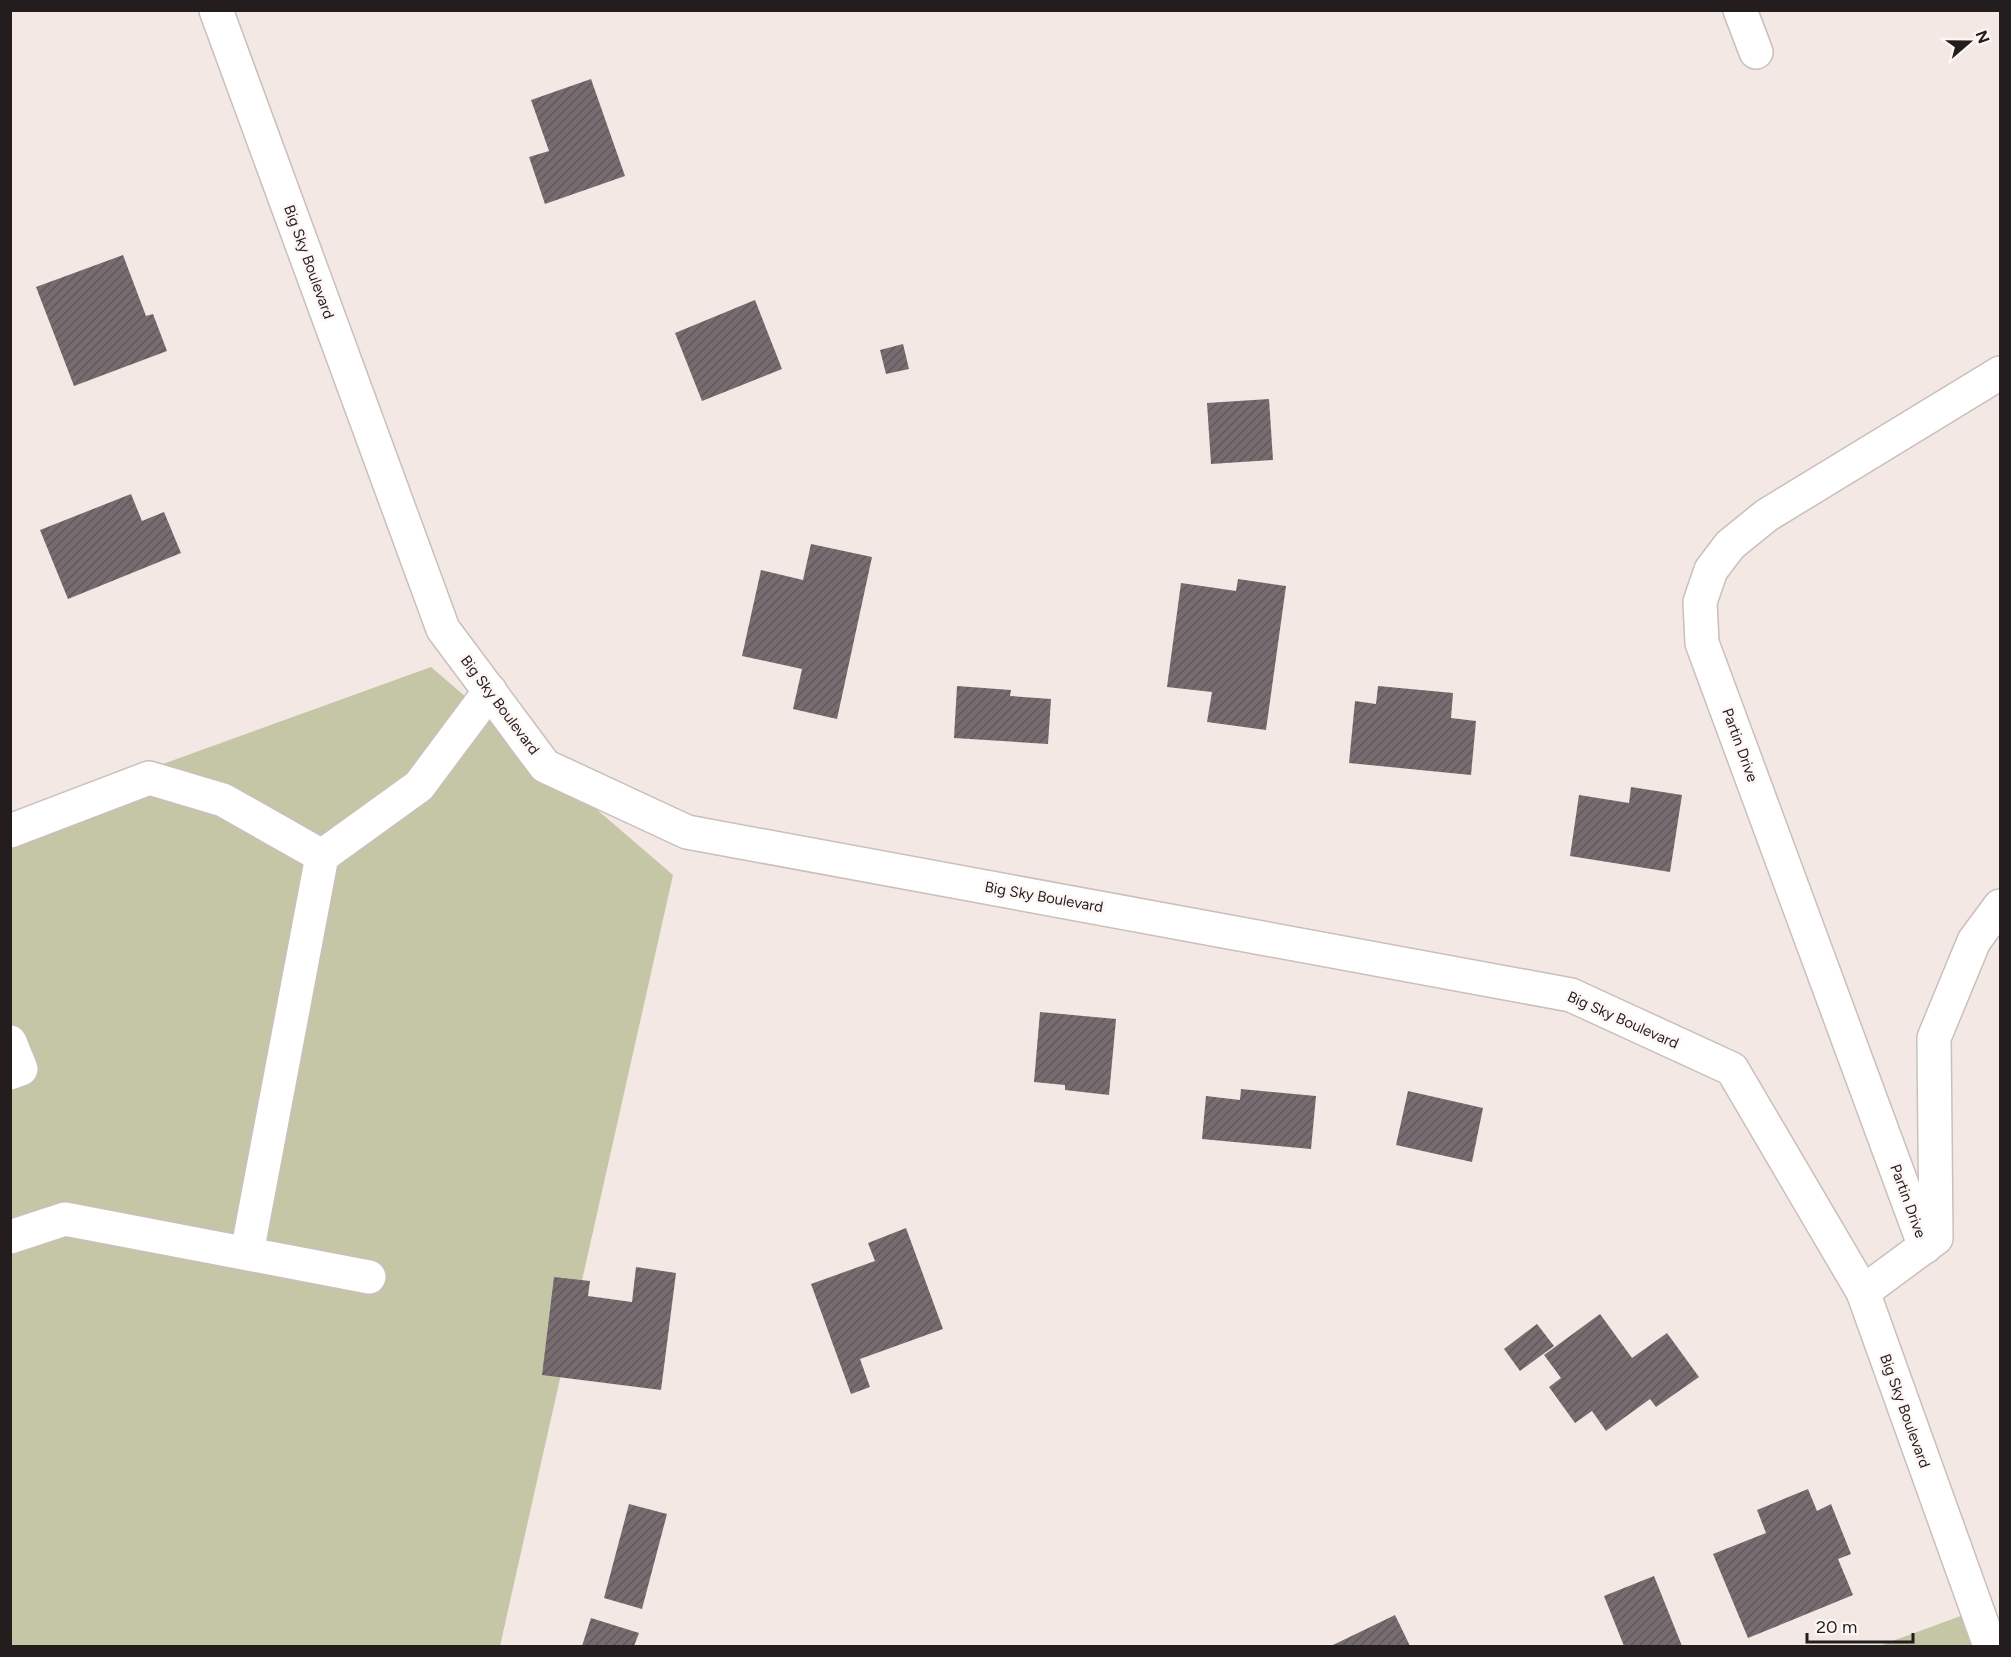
<svg xmlns="http://www.w3.org/2000/svg" width="2011" height="1657" viewBox="0 0 2011 1657" font-family="Figtree,sans-serif">
<style>
.grass{fill:#c5c6a6}
.building{fill:url(#building-hatch)}
.lines{fill:none;stroke-linecap:round;stroke-linejoin:round}
.minor-casing{stroke:#cabfbb;stroke-width:36}
.minor{stroke:#fff;stroke-width:33}
.labels{text-anchor:middle;stroke-width:5;stroke-linejoin:round;paint-order:stroke}
.street-label{font-size:15px;fill:#231e1d;stroke:#fdf6f4}
</style>
<defs>
<pattern id="building-hatch" width="6" height="6" patternUnits="userSpaceOnUse" patternTransform="scale(1.5)"><rect width="6" height="6" fill="#776c6f"/><path d="M-1 1l2-2M0 6l6-6M5 7l2-2" fill="none" stroke="#61585b"/></pattern>
</defs>
<rect width="100%" height="100%" fill="#f4e8e4"/>
<g class="grass">
<path d="M 431,667 L 673,875 L 500,1646 L 11,1646 L 11,819 Z"/>
<path d="M 1966,1614 L 1978,1646 L 1879,1646 Z"/>
</g>
<g class="building">
<path d="M 591,79 L 625,176 L 545,204 L 529,157 L 549,151 L 531,100 Z"/>
<path d="M 123,255 L 146,316 L 153,314 L 167,351 L 74,386 L 36,287 Z"/>
<path d="M 755,300 L 782,369 L 702,401 L 675,333 Z"/>
<path d="M 903,344 L 909,369 L 886,374 L 880,350 Z"/>
<path d="M 1269,399 L 1273,460 L 1211,464 L 1207,403 Z"/>
<path d="M 131,494 L 142,521 L 164,512 L 181,553 L 68,599 L 40,530 Z"/>
<path d="M 811,544 L 872,557 L 837,719 L 793,709 L 802,669 L 742,656 L 761,570 L 803,580 Z"/>
<path d="M 1238,579 L 1286,586 L 1266,730 L 1207,722 L 1212,692 L 1167,687 L 1181,583 L 1236,591 Z"/>
<path d="M 957,686 L 1011,690 L 1010,696 L 1051,699 L 1048,744 L 954,738 Z"/>
<path d="M 1378,686 L 1453,693 L 1451,718 L 1476,721 L 1471,775 L 1349,763 L 1355,701 L 1376,704 Z"/>
<path d="M 1631,787 L 1682,795 L 1670,872 L 1570,856 L 1579,795 L 1629,803 Z"/>
<path d="M 1040,1012 L 1116,1019 L 1109,1095 L 1065,1090 L 1065,1085 L 1034,1082 Z"/>
<path d="M 1241,1089 L 1316,1096 L 1311,1149 L 1202,1139 L 1206,1096 L 1240,1100 Z"/>
<path d="M 1408,1091 L 1483,1108 L 1472,1162 L 1396,1145 Z"/>
<path d="M 906,1228 L 943,1329 L 860,1359 L 870,1387 L 851,1394 L 811,1284 L 875,1261 L 868,1243 Z"/>
<path d="M 636,1267 L 676,1273 L 661,1390 L 542,1375 L 554,1277 L 590,1281 L 588,1296 L 632,1302 Z"/>
<path d="M 1600,1314 L 1632,1358 L 1667,1333 L 1699,1377 L 1656,1407 L 1650,1399 L 1606,1431 L 1592,1411 L 1575,1423 L 1549,1387 L 1561,1378 L 1544,1355 Z"/>
<path d="M 1537,1324 L 1554,1346 L 1520,1371 L 1504,1349 Z"/>
<path d="M 1808,1489 L 1817,1511 L 1831,1504 L 1851,1554 L 1838,1559 L 1853,1595 L 1748,1638 L 1713,1554 L 1766,1533 L 1757,1510 Z"/>
<path d="M 629,1504 L 667,1514 L 642,1609 L 604,1598 Z"/>
<path d="M 1654,1576 L 1682,1646 L 1624,1646 L 1604,1596 Z"/>
<path d="M 1395,1615 L 1410,1646 L 1331,1646 Z"/>
<path d="M 591,1618 L 639,1633 L 634,1646 L 582,1646 Z"/>
</g>
<g class="lines">
<defs>
<g id="minor">
<path d="M 216,10 L 443,629 L 545,766 L 687,832 L 1571,995 L 1732,1069 L 1863,1292 L 1990,1646"/>
<path d="M 1740,10 L 1756,52"/>
<path d="M 10,831 L 149,778 L 223,800 L 322,856"/>
<path d="M 10,1042 L 21,1069 L 10,1073"/>
<path d="M 10,1237 L 65,1219 L 369,1277"/>
<path d="M 1925,1247 L 1702,643 L 1700,602 L 1711,570 L 1730,545 L 1767,515 L 2000,373"/>
<path d="M 247,1253 L 322,856 L 419,786 L 490,691"/>
<path d="M 1863,1292 L 1936,1238 L 1934,1038 L 1974,941 L 2000,906"/>
</g>
</defs>
<use href="#minor" class="minor-casing"/>
<use href="#minor" class="minor"/>
</g>
<g class="labels">
<g class="street-label">
<text transform="translate(309 262) rotate(70)" y="5">Big Sky Boulevard</text>
<text transform="translate(500 705) rotate(53)" y="5">Big Sky Boulevard</text>
<text transform="translate(1740 745) rotate(70)" y="5">Partin Drive</text>
<text transform="translate(1044 897) rotate(10)" y="5">Big Sky Boulevard</text>
<text transform="translate(1623 1020) rotate(24)" y="5">Big Sky Boulevard</text>
<text transform="translate(1908 1201) rotate(70)" y="5">Partin Drive</text>
<text transform="translate(1905 1411) rotate(70)" y="5">Big Sky Boulevard</text>
</g>
</g>
<rect width="2011" height="1657" fill="none" stroke="#231e1d" stroke-width="24"/>
<g transform="translate(1969 42) rotate(70)" stroke="#fdf6f4" stroke-width="4.5" paint-order="stroke">
<path d="M0-4.5L10 22L0 15L-10 22Z" fill="#231e1d"/>
<text y="-9" font-size="16" font-weight="bold" text-anchor="middle" fill="#231e1d">N</text>
</g>
<path d="M1807 1633v9h106v-9" fill="none" stroke="#231e1d" stroke-width="3"/>
<text x="1816" y="1633" font-size="18" fill="#231e1d" stroke="#fdf6f4" stroke-width="4.5" paint-order="stroke">20 m</text>
</svg>
